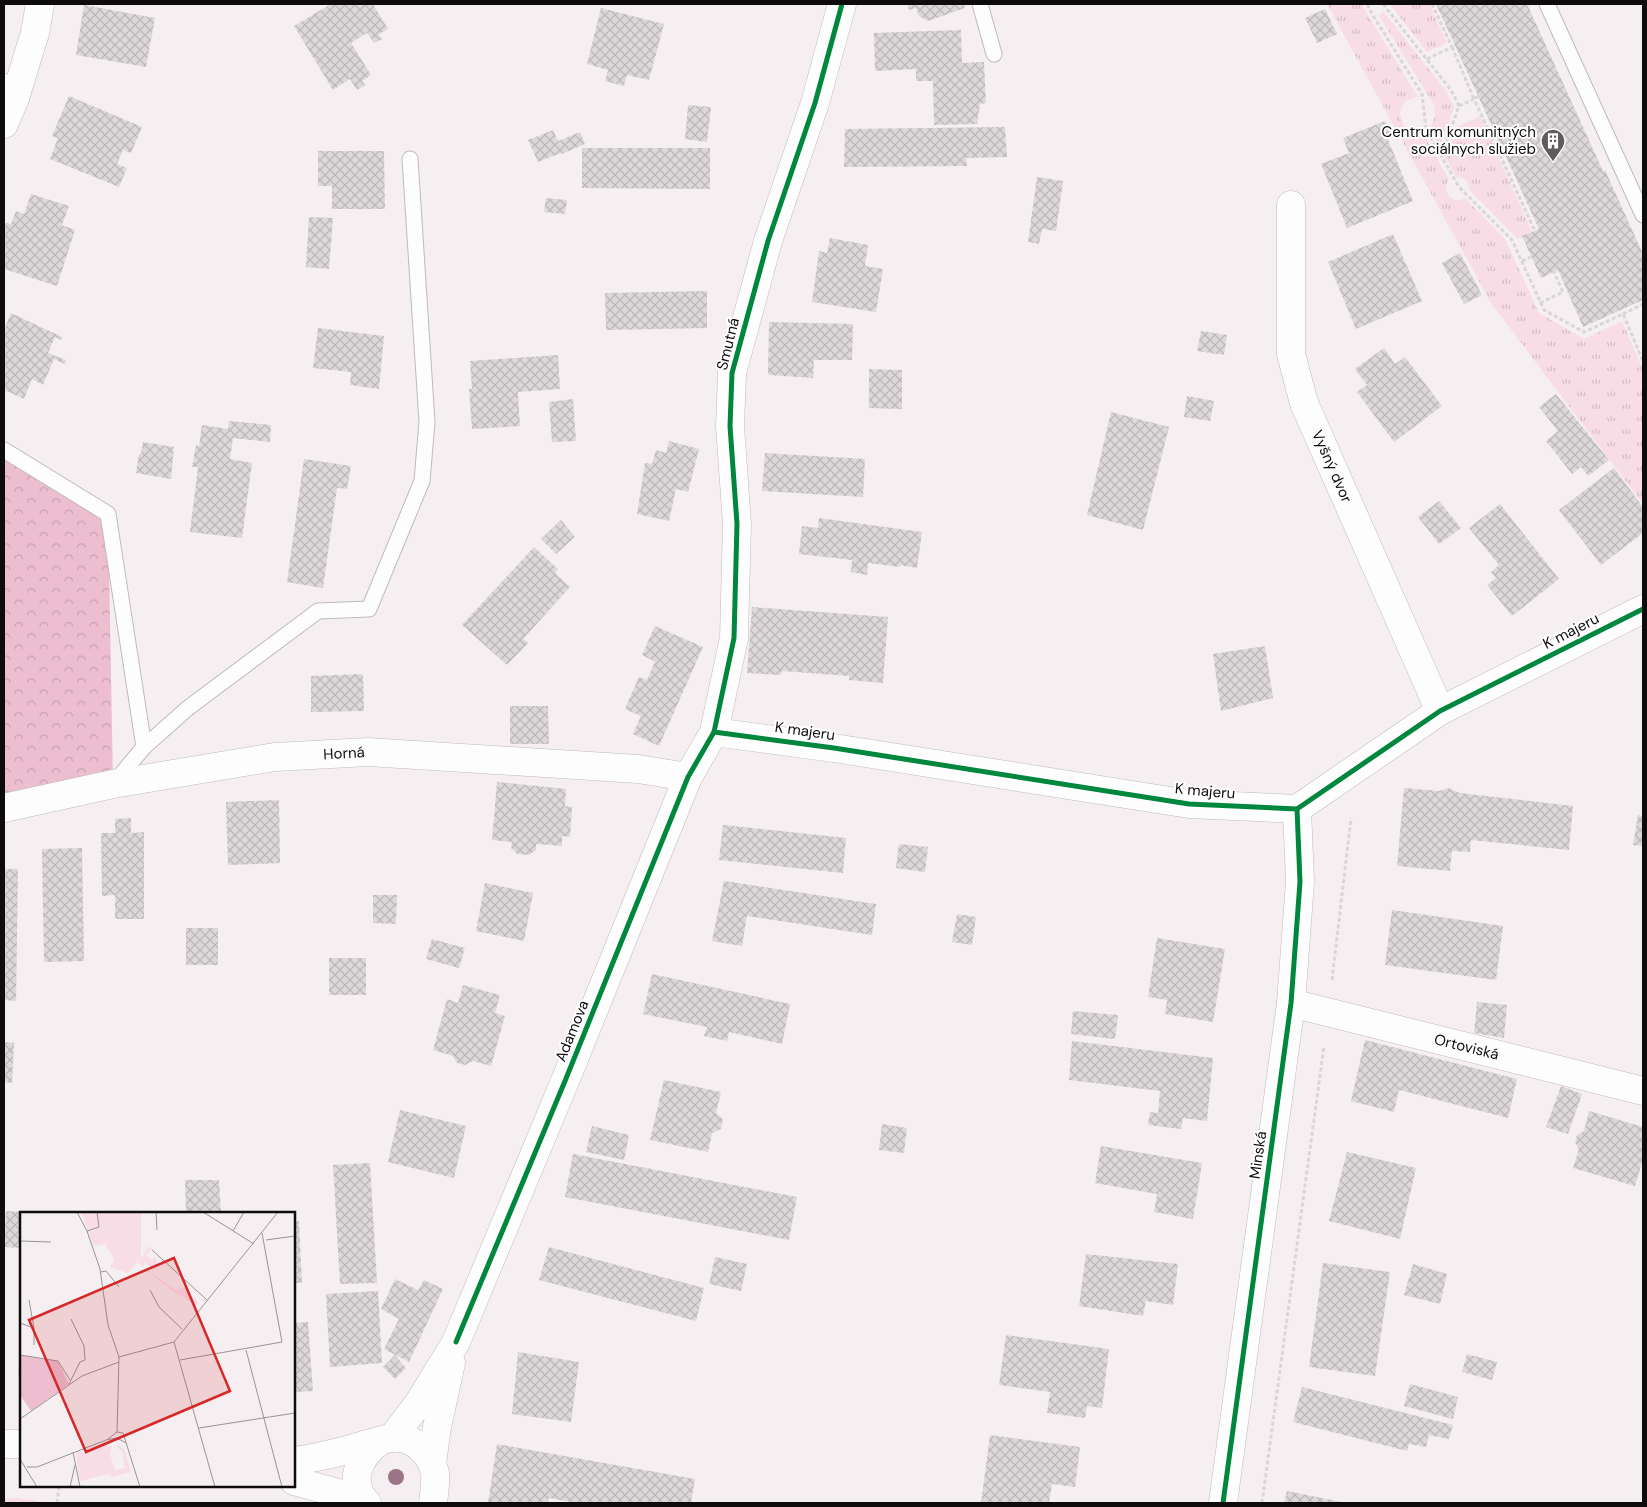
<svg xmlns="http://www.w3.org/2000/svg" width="1647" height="1507" viewBox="0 0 1647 1507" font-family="'DM Sans',sans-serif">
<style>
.grass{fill:url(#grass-tufts)}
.forest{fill:url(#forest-crowns)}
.park{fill:url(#park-dots)}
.building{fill:url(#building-cross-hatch)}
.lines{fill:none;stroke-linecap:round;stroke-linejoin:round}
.lane-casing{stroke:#bebabb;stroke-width:17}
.street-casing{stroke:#bebabb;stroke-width:29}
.path{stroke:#d8d6d7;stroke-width:3;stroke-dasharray:4 2.5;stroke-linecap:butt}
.lane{stroke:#fefdfd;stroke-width:15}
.street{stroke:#fefdfd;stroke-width:28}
.cycleway-casing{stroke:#fff;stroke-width:8}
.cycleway{stroke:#00873e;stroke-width:5}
.tree{fill:#9d7487}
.labels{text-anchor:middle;stroke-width:4;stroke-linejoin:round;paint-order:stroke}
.poi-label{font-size:15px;fill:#0e0b0c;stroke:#fff;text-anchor:end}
.street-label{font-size:15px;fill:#0e0b0c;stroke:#fff}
.inset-road{fill:none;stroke:#999495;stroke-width:1}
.view{fill:#d62828;fill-opacity:0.15;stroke:#d62828;stroke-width:2.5}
.inset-edge{fill:none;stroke:#0e0b0c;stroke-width:2.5}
</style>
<defs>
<pattern id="grass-tufts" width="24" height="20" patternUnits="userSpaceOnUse" patternTransform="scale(1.25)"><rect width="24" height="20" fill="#f8dde7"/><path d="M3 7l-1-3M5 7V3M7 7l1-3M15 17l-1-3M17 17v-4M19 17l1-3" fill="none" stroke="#d3bcc5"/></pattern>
<pattern id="forest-crowns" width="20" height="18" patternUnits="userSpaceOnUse" patternTransform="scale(1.25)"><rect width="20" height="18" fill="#ecbecf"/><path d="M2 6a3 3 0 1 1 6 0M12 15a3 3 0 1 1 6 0" fill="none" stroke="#c9a2b1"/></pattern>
<pattern id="park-dots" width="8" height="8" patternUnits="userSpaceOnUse" patternTransform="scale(1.25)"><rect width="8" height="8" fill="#f8dde7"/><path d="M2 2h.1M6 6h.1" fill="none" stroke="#d3bcc5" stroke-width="1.8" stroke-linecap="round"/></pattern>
<pattern id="building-cross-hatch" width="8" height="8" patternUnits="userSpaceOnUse" patternTransform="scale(1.25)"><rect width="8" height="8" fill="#dcd7d9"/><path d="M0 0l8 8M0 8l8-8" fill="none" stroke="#bcb7b9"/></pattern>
</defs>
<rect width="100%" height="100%" fill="#f5eff1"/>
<g class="grass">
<path d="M 1327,4 L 1363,4 L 1363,7 L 1418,97 C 1392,99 1395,134 1422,131 L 1449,180 C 1442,190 1448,198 1458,201 L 1465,198 L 1505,239 L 1539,313 L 1584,339 L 1622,321 L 1643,369 L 1643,504 L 1491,303 Z"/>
<path d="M 1390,4 L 1429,4 L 1447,43 L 1427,52 Z"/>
<path d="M 1384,12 L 1447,92 L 1454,107 L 1440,147 L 1430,127 C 1436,119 1436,112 1433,103 L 1379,16 Z"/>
<path d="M 1480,116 L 1532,232 L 1518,239 L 1470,191 C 1469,182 1466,177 1456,177 L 1446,158 L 1457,127 Z"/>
</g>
<path class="forest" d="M 4,449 L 108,514 L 113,784 L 4,808 Z"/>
<path class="park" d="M 17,1498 L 51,1503 L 4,1503 L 4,1499 Z"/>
<g class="building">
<path d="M 328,4 L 373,4 L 388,29 L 379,34 L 382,39 L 374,43 L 367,33 L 351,43 L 371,75 L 362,81 L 365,85 L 357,90 L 350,79 L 333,90 L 294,26 L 329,5 Z"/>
<path d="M 907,4 L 964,4 L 965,8 L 928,21 L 919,16 L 916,8 L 909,10 Z"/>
<path d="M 1436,4 L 1527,4 L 1603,171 L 1605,170 L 1643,254 L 1643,300 L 1583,327 L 1558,270 L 1541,278 L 1522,236 L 1539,229 Z"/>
<path d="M 84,5 L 155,18 L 146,67 L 76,55 Z"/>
<path d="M 601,8 L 664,24 L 649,80 L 627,75 L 624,86 L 605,81 L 608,70 L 587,64 Z"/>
<path d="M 1325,9 L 1337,34 L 1317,43 L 1305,18 Z"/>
<path d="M 961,30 L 962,63 L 984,62 L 986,103 L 980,104 L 977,124 L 934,125 L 933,81 L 916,81 L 916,69 L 875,71 L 874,33 Z"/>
<path d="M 69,96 L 142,127 L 131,153 L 123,150 L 117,164 L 127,168 L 119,187 L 50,159 L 58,138 L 52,136 Z"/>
<path d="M 688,105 L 711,107 L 707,142 L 685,139 Z"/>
<path d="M 1385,121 L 1392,135 L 1387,137 L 1413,201 L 1347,228 L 1321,164 L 1349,153 L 1343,138 Z"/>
<path d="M 1005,127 L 1007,157 L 966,158 L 967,166 L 844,167 L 845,129 Z"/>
<path d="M 553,130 L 558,141 L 580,132 L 585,144 L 562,154 L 561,153 L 538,162 L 528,140 Z"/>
<path d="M 582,148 L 710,148 L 710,189 L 582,188 Z"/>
<path d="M 318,151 L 384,151 L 385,209 L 332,209 L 332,186 L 318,186 Z"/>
<path d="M 1037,177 L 1063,181 L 1056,231 L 1042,229 L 1039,244 L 1028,242 Z"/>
<path d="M 31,194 L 69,206 L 62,225 L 75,230 L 57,286 L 4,269 L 4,230 L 6,223 L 11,224 L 16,211 L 24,214 Z"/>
<path d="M 546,198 L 567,200 L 565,214 L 544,212 Z"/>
<path d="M 309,217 L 333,218 L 329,269 L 306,267 Z"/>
<path d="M 1393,234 L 1422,301 L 1356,329 L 1328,262 Z"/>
<path d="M 830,238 L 868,245 L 865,266 L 883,269 L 876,312 L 812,302 L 819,251 L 827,253 Z"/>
<path d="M 1460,253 L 1482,295 L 1464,304 L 1442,263 Z"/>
<path d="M 707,291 L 707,328 L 606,330 L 605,293 Z"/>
<path d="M 11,313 L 62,337 L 61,340 L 55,337 L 48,353 L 66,360 L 65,364 L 54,359 L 43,385 L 32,379 L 24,399 L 4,390 L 4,330 Z"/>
<path d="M 769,322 L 853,324 L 852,360 L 814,360 L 813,378 L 769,375 L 768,373 Z"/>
<path d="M 318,328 L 384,336 L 379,389 L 350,385 L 351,372 L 313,368 Z"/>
<path d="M 1201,331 L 1227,335 L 1224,355 L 1197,351 Z"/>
<path d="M 1384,348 L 1395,364 L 1405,357 L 1442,406 L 1394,442 L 1357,392 L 1367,385 L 1355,369 Z"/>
<path d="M 558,355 L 560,389 L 518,392 L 520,426 L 472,429 L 469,389 L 472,389 L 470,361 Z"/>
<path d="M 869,369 L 902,370 L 902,409 L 869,408 Z"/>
<path d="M 1556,394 L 1609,460 L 1588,476 L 1581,467 L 1572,474 L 1546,441 L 1558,431 L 1539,407 Z"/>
<path d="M 1187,396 L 1214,401 L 1210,421 L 1184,417 Z"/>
<path d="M 573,399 L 576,441 L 552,442 L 549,402 Z"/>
<path d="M 1111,412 L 1169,427 L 1143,530 L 1087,515 Z"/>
<path d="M 229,421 L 271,425 L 270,442 L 233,438 L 230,459 L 252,463 L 242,538 L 190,532 L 198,467 L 192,467 L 196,445 L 199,446 L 202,425 L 228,429 Z"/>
<path d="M 669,441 L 699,449 L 688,492 L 676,489 L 669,521 L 637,514 L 645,463 L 652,464 L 656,450 L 666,453 Z"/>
<path d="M 143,442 L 174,447 L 171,479 L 136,473 L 139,454 L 141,454 Z"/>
<path d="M 765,453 L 865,459 L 863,497 L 762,491 Z"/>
<path d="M 304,459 L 351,466 L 347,489 L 337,488 L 323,588 L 287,582 Z"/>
<path d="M 1614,468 L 1643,507 L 1643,533 L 1601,565 L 1559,510 Z"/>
<path d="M 1439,501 L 1461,528 L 1439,544 L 1418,517 Z"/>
<path d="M 1500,504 L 1559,579 L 1512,616 L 1487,585 L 1496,578 L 1491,572 L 1499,565 L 1469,528 Z"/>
<path d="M 819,518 L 922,532 L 917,568 L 900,565 L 900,567 L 868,563 L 867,575 L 851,572 L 852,560 L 799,554 L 802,526 L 818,528 Z"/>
<path d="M 561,520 L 575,537 L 556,554 L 541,539 Z"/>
<path d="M 534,547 L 558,569 L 555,573 L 570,587 L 523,639 L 528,643 L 507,665 L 462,625 Z"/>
<path d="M 752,607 L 888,617 L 883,683 L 849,680 L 849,676 L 782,671 L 781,675 L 747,673 Z"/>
<path d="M 655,626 L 703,647 L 659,746 L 633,734 L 641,716 L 625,709 L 639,677 L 647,680 L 655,662 L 642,655 Z"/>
<path d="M 1265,646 L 1273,698 L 1221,711 L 1213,654 Z"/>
<path d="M 363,674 L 364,711 L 311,712 L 311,676 Z"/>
<path d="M 510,706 L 548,706 L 549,744 L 510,744 Z"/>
<path d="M 497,782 L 566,789 L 565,806 L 572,807 L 570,837 L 562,836 L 562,846 L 536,844 L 536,850 L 529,855 L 517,854 L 511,848 L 512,842 L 492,840 Z"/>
<path d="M 1404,788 L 1439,791 L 1448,788 L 1460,793 L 1573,806 L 1569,850 L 1471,840 L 1470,852 L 1452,851 L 1450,871 L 1397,866 Z"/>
<path d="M 279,800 L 280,863 L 228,865 L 226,802 Z"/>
<path d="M 1638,815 L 1643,816 L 1643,846 L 1633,845 Z"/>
<path d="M 131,818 L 131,833 L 144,832 L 144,919 L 115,919 L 115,895 L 102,896 L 101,833 L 115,833 L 115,819 Z"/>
<path d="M 723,825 L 846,838 L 843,873 L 719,860 Z"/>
<path d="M 899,844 L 928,847 L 925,872 L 896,868 Z"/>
<path d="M 82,848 L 84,961 L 44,962 L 42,849 Z"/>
<path d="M 4,869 L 18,869 L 16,1001 L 4,1000 Z"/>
<path d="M 724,881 L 876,904 L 872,935 L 747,916 L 742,946 L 712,941 Z"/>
<path d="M 485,883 L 533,893 L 524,941 L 476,931 Z"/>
<path d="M 373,895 L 397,895 L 396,924 L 373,923 Z"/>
<path d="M 1392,910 L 1503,926 L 1496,980 L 1385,965 Z"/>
<path d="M 957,914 L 976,917 L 972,945 L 952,942 Z"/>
<rect x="186" y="928" width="32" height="37"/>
<path d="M 1157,938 L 1225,949 L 1213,1022 L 1165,1014 L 1167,1000 L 1148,997 Z"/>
<path d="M 432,939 L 465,948 L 459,968 L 426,959 Z"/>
<rect x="329" y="958" width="37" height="37"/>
<path d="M 652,974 L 790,1004 L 782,1044 L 729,1032 L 727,1041 L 704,1036 L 707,1027 L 643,1014 Z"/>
<path d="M 463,985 L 500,995 L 495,1013 L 505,1016 L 491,1066 L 473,1061 L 465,1065 L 457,1063 L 453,1056 L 433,1050 L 447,999 L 458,1003 Z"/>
<path d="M 1477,1002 L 1507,1005 L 1504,1038 L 1474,1033 Z"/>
<path d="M 1073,1011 L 1118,1015 L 1115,1039 L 1071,1034 Z"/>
<path d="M 1365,1040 L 1517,1079 L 1508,1118 L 1399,1090 L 1394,1112 L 1351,1101 Z"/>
<path d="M 1072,1041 L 1213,1058 L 1207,1121 L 1183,1118 L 1181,1129 L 1148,1125 L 1150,1112 L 1158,1113 L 1160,1091 L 1069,1080 Z"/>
<path d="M 4,1042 L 14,1043 L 12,1083 L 4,1082 Z"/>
<path d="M 664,1080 L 721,1092 L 716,1113 L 723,1119 L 721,1129 L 712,1133 L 708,1152 L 650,1140 Z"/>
<path d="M 1561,1086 L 1582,1094 L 1568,1134 L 1546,1127 Z"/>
<path d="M 400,1110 L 466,1126 L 454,1178 L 388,1162 Z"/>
<path d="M 1589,1111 L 1643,1127 L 1643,1159 L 1635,1186 L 1573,1168 L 1579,1149 L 1575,1142 L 1577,1135 L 1584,1131 Z"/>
<path d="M 882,1124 L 907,1128 L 904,1153 L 879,1150 Z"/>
<path d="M 592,1126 L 629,1135 L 624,1160 L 586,1152 Z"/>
<path d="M 1101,1146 L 1202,1163 L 1193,1219 L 1154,1212 L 1157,1194 L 1095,1183 Z"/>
<path d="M 1347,1152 L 1416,1168 L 1400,1239 L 1329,1221 Z"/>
<path d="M 573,1154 L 797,1197 L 789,1240 L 565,1197 Z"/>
<path d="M 370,1163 L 377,1283 L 340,1284 L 333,1165 Z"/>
<path d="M 185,1180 L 219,1180 L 221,1213 L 186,1213 Z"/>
<path d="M 6,1211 L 21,1212 L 21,1248 L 4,1247 Z"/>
<path d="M 299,1221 L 302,1283 L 294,1283 L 294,1222 Z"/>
<path d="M 549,1247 L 704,1288 L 696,1321 L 539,1280 Z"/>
<path d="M 1086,1254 L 1178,1264 L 1173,1305 L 1146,1301 L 1143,1316 L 1079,1306 Z"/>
<path d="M 715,1257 L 747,1264 L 741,1291 L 709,1284 Z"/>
<path d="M 1323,1263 L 1390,1272 L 1375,1376 L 1309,1367 Z"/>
<path d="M 1413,1264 L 1447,1274 L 1440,1304 L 1404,1295 Z"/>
<path d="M 395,1279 L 418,1290 L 424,1280 L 443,1289 L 409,1362 L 384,1349 L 399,1319 L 381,1309 Z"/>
<path d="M 378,1291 L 382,1363 L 330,1367 L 326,1294 Z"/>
<path d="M 308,1322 L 313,1391 L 294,1392 L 294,1323 Z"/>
<path d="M 1006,1335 L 1109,1349 L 1102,1408 L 1087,1406 L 1085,1418 L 1047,1413 L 1050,1392 L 999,1385 Z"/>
<path d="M 518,1352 L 579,1362 L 571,1422 L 512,1414 Z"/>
<path d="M 20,1353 L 21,1353 L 21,1376 L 18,1376 Z"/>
<path d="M 1467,1354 L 1497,1362 L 1492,1380 L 1462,1372 Z"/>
<path d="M 395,1355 L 406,1368 L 395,1379 L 383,1367 Z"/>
<path d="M 1410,1384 L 1458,1397 L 1453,1419 L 1404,1406 Z"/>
<path d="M 1302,1387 L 1453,1425 L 1449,1439 L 1429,1435 L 1426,1447 L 1409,1444 L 1407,1451 L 1293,1422 Z"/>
<path d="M 990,1435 L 1080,1447 L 1075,1487 L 1052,1484 L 1049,1503 L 981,1503 Z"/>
<path d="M 497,1444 L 695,1479 L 691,1503 L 577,1503 L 549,1498 L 548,1503 L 488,1503 Z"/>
<path d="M 1287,1491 L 1342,1502 L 1342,1503 L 1284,1503 Z"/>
</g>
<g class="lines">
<defs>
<g id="lane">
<path d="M 980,4 L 994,54"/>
<path d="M 1547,4 L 1643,215"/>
<path d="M 4,450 L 108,514 L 144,747"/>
<path d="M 114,783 L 144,747 L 188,708 L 318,611 L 369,609 L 422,481 L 427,422 L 410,159"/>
</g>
<g id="street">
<path d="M 4,88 L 15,98 L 4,124"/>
<path d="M 15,98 L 35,33 L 40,4"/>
<path id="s1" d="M 1291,205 L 1291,354 L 1304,403 L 1440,711"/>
<path d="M 714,732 L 834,748 L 1189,804 L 1297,809 L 1440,711 L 1643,609"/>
<path id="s2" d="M 4,808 L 113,784 L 275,757 L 368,752 L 638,769 L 688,777"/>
<path id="s3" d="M 1291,1003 L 1643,1091"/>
<path d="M 392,1438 L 418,1404 L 456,1342 L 565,1081 L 688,777 L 714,732 L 734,638 L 737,524 L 730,426 L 732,373 L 768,241 L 815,103 L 842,4"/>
<path d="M 4,1444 L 21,1444"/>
<path d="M 294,1461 C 310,1459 327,1455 343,1451 C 358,1447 375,1441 391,1438 C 412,1435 431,1453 435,1473 C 436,1482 434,1494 433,1503"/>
<path d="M 432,1463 L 437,1427 L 451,1363"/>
<path d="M 294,1481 L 364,1500"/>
<path d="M 367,1503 C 347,1483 359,1456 379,1442"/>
<path d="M 1223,1503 L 1291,1003 L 1300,882 L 1297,809"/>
</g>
</defs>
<use href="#lane" class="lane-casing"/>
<use href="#street" class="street-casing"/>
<g class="path">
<path d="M 1368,4 L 1369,9 L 1422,94 L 1426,129 L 1459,187 L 1512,240 L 1544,310 L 1584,332 L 1623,314 L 1643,361"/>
<path d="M 1383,4 L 1451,90 L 1459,106 L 1441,157"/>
<path d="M 1452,47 L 1474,99 L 1479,96"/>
<path d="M 1427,59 L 1452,47 L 1432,4"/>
<path d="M 1459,106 L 1474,99 L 1535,231"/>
<path d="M 1522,261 L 1531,257"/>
<path d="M 1540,303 L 1563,292 L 1554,272"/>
<path d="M 1623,314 L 1643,304"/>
<path d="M 1332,980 L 1351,818"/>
<path d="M 57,1503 L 59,1487"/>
<path d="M 1262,1503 L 1324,1046"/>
</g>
<use href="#lane" class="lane"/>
<use href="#street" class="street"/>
<defs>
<g id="cycleway">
<path d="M 714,732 L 834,748 L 1189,804 L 1297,809 L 1440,711 L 1643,609"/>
<path d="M 456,1342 L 565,1081 L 688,777 L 714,732 L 734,638 L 737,524 L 730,426 L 732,373 L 768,241 L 815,103 L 842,4"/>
<path d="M 1223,1503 L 1291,1003 L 1300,882 L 1297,809"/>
</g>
</defs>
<use href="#cycleway" class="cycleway-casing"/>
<use href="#cycleway" class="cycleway"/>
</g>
<circle class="tree" cx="396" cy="1477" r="8"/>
<defs>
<symbol id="building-pin" viewBox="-11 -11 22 30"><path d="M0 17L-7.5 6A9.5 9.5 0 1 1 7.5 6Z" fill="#5f5b5c" stroke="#fff"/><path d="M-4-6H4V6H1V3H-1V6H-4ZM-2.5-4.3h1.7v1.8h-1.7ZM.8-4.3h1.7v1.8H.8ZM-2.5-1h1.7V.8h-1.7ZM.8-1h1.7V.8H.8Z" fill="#fff"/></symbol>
</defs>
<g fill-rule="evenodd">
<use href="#building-pin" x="1539" y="127" width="28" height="38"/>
</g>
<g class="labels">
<g class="poi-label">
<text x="1536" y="137">Centrum komunitných<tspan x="1536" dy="17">sociálnych služieb</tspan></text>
</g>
<g class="street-label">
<text transform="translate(728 344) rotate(-76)" y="5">Smutná</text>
<text dy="5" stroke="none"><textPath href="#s1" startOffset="269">Vyšný dvor</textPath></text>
<text transform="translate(1571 631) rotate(-27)" y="5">K majeru</text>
<text transform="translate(805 731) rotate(8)" y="5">K majeru</text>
<text dy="5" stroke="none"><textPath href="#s2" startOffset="345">Horná</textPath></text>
<text transform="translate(1205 791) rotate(5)" y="5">K majeru</text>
<text transform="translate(572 1031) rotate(-68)" y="5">Adamova</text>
<text dy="5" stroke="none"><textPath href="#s3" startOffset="181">Ortoviská</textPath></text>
<text transform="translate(1258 1155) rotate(-82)" y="5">Minská</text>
</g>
</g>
<g transform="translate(20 1212)">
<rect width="275" height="275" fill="#f5eff1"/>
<path d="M 129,34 L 132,37 L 126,43 L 132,48 L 135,45 L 137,49 L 134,53 L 138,58 L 130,56 L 126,50 L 123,55 L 156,78 L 164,75 L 179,91 L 177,93 L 152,79 L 118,51 ZM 95,233 L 104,236 L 111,260 L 91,265 L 85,237 L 88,235 L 92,234 L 90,242 L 95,258 L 105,256 L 102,240 Z" fill="#f8dde7"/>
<path d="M 0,143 L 38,149 L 49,172 L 11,199 L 0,183 Z" fill="#ecbecf"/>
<path d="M 61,0 L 121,0 L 121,46 L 108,61 L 90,55 L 94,49 L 92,43 L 85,32 L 74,34 Z" fill="#f8dde7"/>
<path d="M 88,233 L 85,238 L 91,261 L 60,269 L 56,242 Z" fill="#f8dde7"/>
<path class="inset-road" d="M 57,0 L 67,19 L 80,57 L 88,113 L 99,145 L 97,220M 136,0 L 137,18M 183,0 L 234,32M 67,19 L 79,15 L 77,0M 213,19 L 224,0M 246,28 L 275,24M 0,29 L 31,30M 132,38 L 187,88M 81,60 L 86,59 L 99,75M 130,78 L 139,95 L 162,117M 9,88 L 14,116M 0,111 L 14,116 L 14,133M 154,130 L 195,275M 226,138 L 262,275M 0,143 L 38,149 L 50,168M 99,145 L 154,130 L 258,0M 160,148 L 262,130 L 242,21M 49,172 L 60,150 L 65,148 L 64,134 L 51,107M 0,207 L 62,164 L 99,150M 179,216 L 275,201M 88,227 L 97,220 L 103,221 L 120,275M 53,240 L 60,275M 0,247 L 17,275M 7,255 L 17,255 L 86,228 L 97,226 L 106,231M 50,275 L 55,253"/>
<path class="view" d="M 154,46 L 210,179 L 66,240 L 9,108 Z"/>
<rect width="275" height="275" class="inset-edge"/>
</g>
<rect width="1647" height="1507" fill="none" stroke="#0e0b0c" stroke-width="10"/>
</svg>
